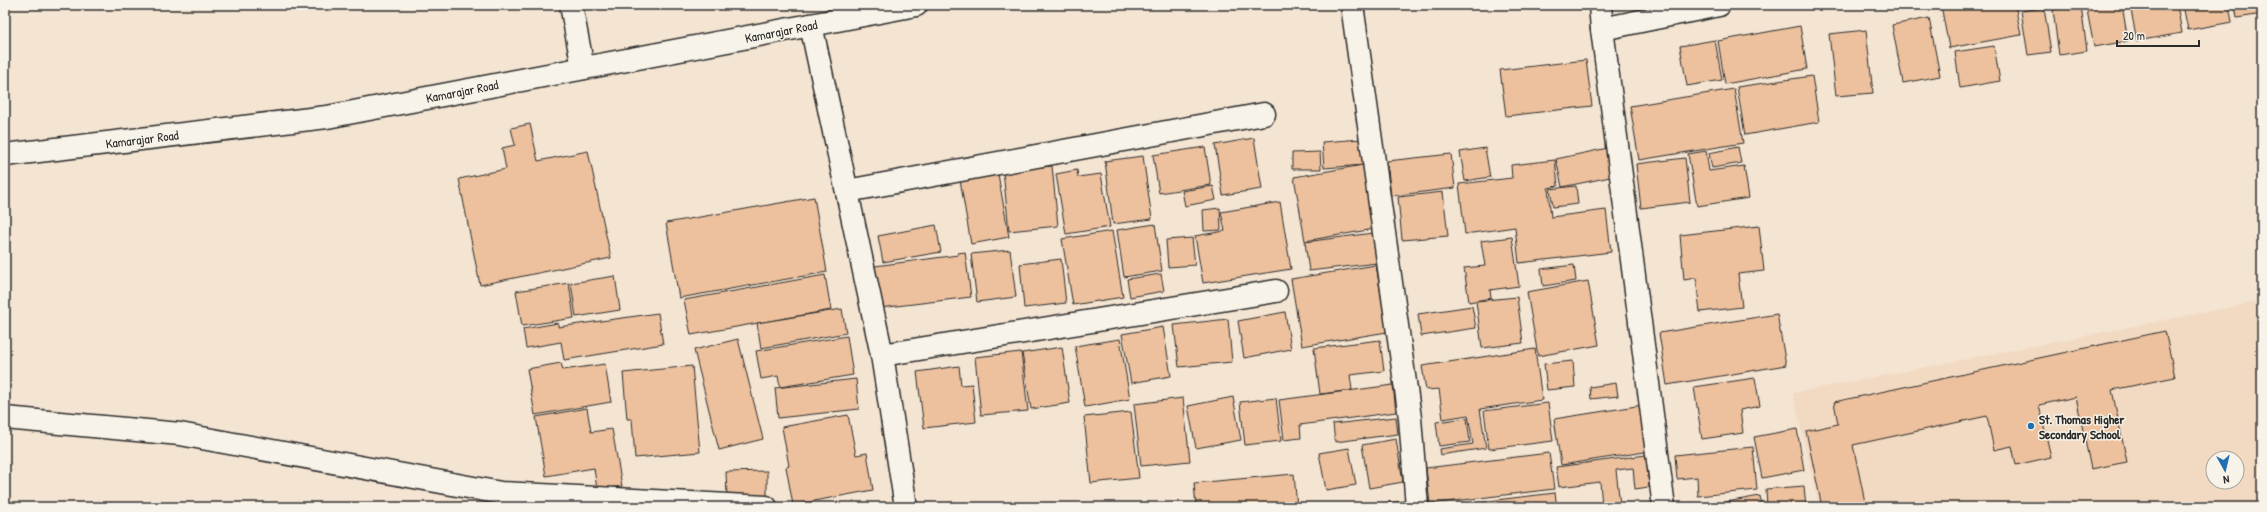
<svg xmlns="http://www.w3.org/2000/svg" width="2267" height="512" viewBox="0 0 2267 512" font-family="'Patrick Hand',sans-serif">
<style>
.built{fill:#f2dac2;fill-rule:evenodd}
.building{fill:#edc19d;stroke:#2b2b2b}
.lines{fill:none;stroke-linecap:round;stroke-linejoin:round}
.minor-casing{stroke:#2b2b2b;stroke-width:25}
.minor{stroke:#f7f3e8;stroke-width:22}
.poi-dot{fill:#1f6fb2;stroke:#f7f3e8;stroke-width:1.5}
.labels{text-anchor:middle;stroke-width:3;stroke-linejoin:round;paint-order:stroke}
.street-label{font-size:13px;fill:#2b2b2b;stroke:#f7f3e8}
.poi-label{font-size:13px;font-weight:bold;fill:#2b2b2b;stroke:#f7f3e8;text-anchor:start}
</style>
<rect width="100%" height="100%" fill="#f4e4d2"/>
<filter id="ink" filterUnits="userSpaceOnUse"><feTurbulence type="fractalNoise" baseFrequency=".025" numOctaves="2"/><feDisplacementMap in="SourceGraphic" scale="8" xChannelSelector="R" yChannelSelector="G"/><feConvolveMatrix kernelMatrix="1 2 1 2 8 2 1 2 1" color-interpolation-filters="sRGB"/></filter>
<g filter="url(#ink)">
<path class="built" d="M 2262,301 L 2262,507 L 1819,507 L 1793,393 ZM 2213,458 L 2237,458 L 2237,482 L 2213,482 Z"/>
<g class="building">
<path d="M 1941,5 L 2015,5 L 2021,35 L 1949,48 Z"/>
<path d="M 2086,5 L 2122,5 L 2128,41 L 2094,47 Z"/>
<path d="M 2130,5 L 2177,5 L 2182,33 L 2137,41 Z"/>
<path d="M 2183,5 L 2229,5 L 2232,22 L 2188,30 Z"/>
<path d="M 2235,5 L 2262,5 L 2262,14 L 2237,18 Z"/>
<path d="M 2081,6 L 2087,51 L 2059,55 L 2053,10 Z"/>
<path d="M 2044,8 L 2051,52 L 2028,55 L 2021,11 Z"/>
<path d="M 1929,18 L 1940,76 L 1903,83 L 1892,25 Z"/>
<path d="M 1800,26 L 1807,69 L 1725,84 L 1718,41 Z"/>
<path d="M 1866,30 L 1873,93 L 1836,96 L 1829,34 Z"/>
<path d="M 1715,40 L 1722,80 L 1687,86 L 1680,46 Z"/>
<path d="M 1994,46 L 2000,81 L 1960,88 L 1955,52 Z"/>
<path d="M 1586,60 L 1592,106 L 1506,116 L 1500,70 Z"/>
<path d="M 1812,76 L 1819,122 L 1745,135 L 1737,87 Z"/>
<path d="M 1734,89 L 1743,143 L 1639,160 L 1630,106 Z"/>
<path d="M 530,124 L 538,161 L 588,151 L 611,258 L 480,285 L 459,179 L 506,169 L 502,148 L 515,145 L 511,128 Z"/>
<path d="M 1254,138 L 1262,189 L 1223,195 L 1215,145 Z"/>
<path d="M 1362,139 L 1364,165 L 1324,168 L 1322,142 Z"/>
<path d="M 1205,147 L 1211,185 L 1159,193 L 1153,155 Z"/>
<path d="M 1738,147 L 1741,163 L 1712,168 L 1709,153 Z"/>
<path d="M 1485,148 L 1490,177 L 1465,181 L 1460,152 Z"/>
<path d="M 1608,148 L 1615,176 L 1562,187 L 1556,159 Z"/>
<path d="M 1706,151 L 1709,171 L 1744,166 L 1749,198 L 1697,206 L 1688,154 Z"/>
<path d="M 1320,152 L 1321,169 L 1292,169 L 1292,153 Z"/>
<path d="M 1451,154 L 1455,188 L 1391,196 L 1387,161 Z"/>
<path d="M 1143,156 L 1152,219 L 1113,224 L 1105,161 Z"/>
<path d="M 1685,158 L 1690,202 L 1641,208 L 1636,164 Z"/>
<path d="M 1555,160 L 1558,186 L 1548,188 L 1551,217 L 1606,210 L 1611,252 L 1519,263 L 1515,227 L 1465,234 L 1459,184 L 1512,178 L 1511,165 Z"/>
<path d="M 1363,165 L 1374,229 L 1305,241 L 1294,177 Z"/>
<path d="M 1052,166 L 1058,226 L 1009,231 L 1003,171 Z"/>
<path d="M 1077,170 L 1078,177 L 1101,174 L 1110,227 L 1066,234 L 1056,174 Z"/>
<path d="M 998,174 L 1009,237 L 971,244 L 960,180 Z"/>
<path d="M 1213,186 L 1216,200 L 1185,206 L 1182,191 Z"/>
<path d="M 1576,186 L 1578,204 L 1553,207 L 1550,189 Z"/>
<path d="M 1443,192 L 1448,236 L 1402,240 L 1398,197 Z"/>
<path d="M 814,197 L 827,272 L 679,298 L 666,223 Z"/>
<path d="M 1280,202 L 1291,269 L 1203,283 L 1195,236 L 1225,231 L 1221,212 Z"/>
<path d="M 1220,208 L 1221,230 L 1204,231 L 1203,210 Z"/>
<path d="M 1155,224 L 1162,271 L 1124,277 L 1117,230 Z"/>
<path d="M 936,225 L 941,252 L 883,262 L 878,236 Z"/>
<path d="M 1759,226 L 1764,271 L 1738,274 L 1742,307 L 1700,312 L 1696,278 L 1684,280 L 1680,235 Z"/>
<path d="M 1112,231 L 1123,297 L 1073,305 L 1062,239 Z"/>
<path d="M 1373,233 L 1377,263 L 1309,271 L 1305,242 Z"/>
<path d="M 1512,237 L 1519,286 L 1490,290 L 1491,298 L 1469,302 L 1464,268 L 1485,266 L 1481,241 Z"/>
<path d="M 1192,238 L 1195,265 L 1168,267 L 1166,240 Z"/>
<path d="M 1010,250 L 1016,297 L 977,302 L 971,254 Z"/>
<path d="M 965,252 L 971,297 L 880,308 L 875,266 L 958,255 L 958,253 Z"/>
<path d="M 1061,259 L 1066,303 L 1024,308 L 1020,264 Z"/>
<path d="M 1376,265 L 1387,332 L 1302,346 L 1291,279 Z"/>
<path d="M 1574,265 L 1576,281 L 1543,286 L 1541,269 Z"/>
<path d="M 1161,274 L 1164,291 L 1130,297 L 1127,279 Z"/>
<path d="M 825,275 L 831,310 L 691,335 L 684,300 Z"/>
<path d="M 615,276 L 620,310 L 576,317 L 571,283 Z"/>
<path d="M 1588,281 L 1599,345 L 1538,356 L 1527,292 Z"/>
<path d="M 569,283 L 574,318 L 522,326 L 516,291 Z"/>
<path d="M 1517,297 L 1523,343 L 1482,348 L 1476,301 Z"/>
<path d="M 1472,306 L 1476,328 L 1421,336 L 1418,314 Z"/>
<path d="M 842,309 L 846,333 L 761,348 L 757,323 Z"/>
<path d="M 1285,312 L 1291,349 L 1244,358 L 1238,321 Z"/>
<path d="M 658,313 L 663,344 L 564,360 L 561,342 L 526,348 L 523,329 L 558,323 L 558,327 Z"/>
<path d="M 1777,314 L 1786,365 L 1667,385 L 1659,333 Z"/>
<path d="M 1228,319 L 1232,362 L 1179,367 L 1174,325 Z"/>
<path d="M 1163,327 L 1171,376 L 1131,383 L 1122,334 Z"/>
<path d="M 2165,331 L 2175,377 L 2112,390 L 2127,462 L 2091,469 L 2076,397 L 2039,405 L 2051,457 L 2016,465 L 2012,446 L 1994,450 L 1987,416 L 1853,445 L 1866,507 L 1822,507 L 1806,431 L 1838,424 L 1834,402 Z"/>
<path d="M 847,336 L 853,375 L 780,387 L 778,376 L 761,379 L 756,351 Z"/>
<path d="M 738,339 L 763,439 L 719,450 L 694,350 Z"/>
<path d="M 1120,339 L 1130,399 L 1085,407 L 1075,346 Z"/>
<path d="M 1380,340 L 1384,371 L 1350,375 L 1352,390 L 1320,394 L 1314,348 Z"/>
<path d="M 1062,347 L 1070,403 L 1031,409 L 1022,353 Z"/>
<path d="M 1535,349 L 1542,400 L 1480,409 L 1486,448 L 1440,455 L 1439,449 L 1473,444 L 1468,415 L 1443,419 L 1439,389 L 1426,390 L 1422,366 Z"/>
<path d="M 1021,352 L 1028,411 L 981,415 L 975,357 Z"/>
<path d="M 1573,361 L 1575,387 L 1547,390 L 1544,364 Z"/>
<path d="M 561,363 L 563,370 L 605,364 L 611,402 L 535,415 L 527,369 Z"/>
<path d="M 692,366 L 700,452 L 635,458 L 632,419 L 627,419 L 623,373 Z"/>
<path d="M 959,366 L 961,385 L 972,384 L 976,422 L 924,428 L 917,372 Z"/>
<path d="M 1755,378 L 1760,406 L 1740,410 L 1743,433 L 1702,439 L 1694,387 Z"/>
<path d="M 856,379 L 859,409 L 778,418 L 775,388 Z"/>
<path d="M 1616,383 L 1618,396 L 1591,399 L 1590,387 Z"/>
<path d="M 1393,385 L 1396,412 L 1300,425 L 1301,438 L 1284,440 L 1279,400 Z"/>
<path d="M 1233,397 L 1241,440 L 1196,448 L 1188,406 Z"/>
<path d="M 1183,398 L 1190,461 L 1141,466 L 1134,404 Z"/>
<path d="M 1276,398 L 1281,441 L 1245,445 L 1240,402 Z"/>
<path d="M 1548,403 L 1553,441 L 1489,449 L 1484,411 Z"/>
<path d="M 1643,405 L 1651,451 L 1561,465 L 1554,419 Z"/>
<path d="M 587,408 L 591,432 L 612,429 L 622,486 L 597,490 L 594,468 L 546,476 L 536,417 Z"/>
<path d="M 1131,412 L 1139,478 L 1091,483 L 1084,417 Z"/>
<path d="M 848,415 L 856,455 L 867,453 L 873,490 L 793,505 L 786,467 L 789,466 L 782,427 Z"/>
<path d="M 1396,417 L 1398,434 L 1335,442 L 1333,424 Z"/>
<path d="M 1467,418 L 1470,442 L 1439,446 L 1436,422 Z"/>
<path d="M 1797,429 L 1804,470 L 1762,478 L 1754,437 Z"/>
<path d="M 1396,439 L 1403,482 L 1369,488 L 1362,445 Z"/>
<path d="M 1753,447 L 1757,490 L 1698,496 L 1697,477 L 1677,479 L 1675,455 Z"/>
<path d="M 1349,448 L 1356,485 L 1326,490 L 1319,453 Z"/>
<path d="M 1549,453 L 1554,489 L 1430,504 L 1426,468 Z"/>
<path d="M 1646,455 L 1649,487 L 1635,489 L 1633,468 L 1616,470 L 1620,505 L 1602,506 L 1600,482 L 1559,487 L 1556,467 Z"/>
<path d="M 767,471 L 767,496 L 727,496 L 726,472 Z"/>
<path d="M 1294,474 L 1297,507 L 1196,507 L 1194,483 Z"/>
<path d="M 1804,486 L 1806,507 L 1767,507 L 1766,489 Z"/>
<path d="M 1555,493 L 1557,507 L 1489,507 L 1488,501 Z"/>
<path d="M 1760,496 L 1762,507 L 1721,507 L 1721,503 Z"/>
<path d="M 1405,501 L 1405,507 L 1351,507 Z"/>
<path d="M 1486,502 L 1487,507 L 1451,507 Z"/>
</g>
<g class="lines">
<defs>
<g id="minor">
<path d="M 571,5 L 583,68"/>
<path d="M 1352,5 L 1410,418 L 1417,507"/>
<path d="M 1600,5 L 1602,29"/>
<path d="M 811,25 L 882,355 L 906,507"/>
<path d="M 5,155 L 327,117 L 916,5"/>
<path d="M 847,191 L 1264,114"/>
<path d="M 882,355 L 1276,291"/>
<path d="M 5,418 L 180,434 L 501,493 L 766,507"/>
<path d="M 1664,507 L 1602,29 L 1719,5"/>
</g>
</defs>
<use href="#minor" class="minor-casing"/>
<use href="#minor" class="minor"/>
</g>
</g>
<circle class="poi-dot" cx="2031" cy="426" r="4"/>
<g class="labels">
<g class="street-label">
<text transform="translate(781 31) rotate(-11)" y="5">Kamarajar Road</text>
<text transform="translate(462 91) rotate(-11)" y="5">Kamarajar Road</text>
<text transform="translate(142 139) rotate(-7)" y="5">Kamarajar Road</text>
</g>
<g class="poi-label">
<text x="2039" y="424">St. Thomas Higher<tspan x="2039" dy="15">Secondary School</tspan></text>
</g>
</g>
<rect width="2267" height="512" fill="none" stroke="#f7f3e8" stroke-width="20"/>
<rect x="10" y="10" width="2247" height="492" fill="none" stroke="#2b2b2b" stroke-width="1.5" filter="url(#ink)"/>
<g transform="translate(2225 470) rotate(172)"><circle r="19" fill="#f7f3e8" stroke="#a5a39c"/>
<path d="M0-3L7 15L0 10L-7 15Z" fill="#1f6fb2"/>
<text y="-6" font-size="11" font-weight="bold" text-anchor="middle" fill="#2b2b2b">N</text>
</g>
<path d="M2117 40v6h82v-6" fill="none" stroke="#2b2b2b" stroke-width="2"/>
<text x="2123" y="40" font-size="12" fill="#2b2b2b" stroke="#f7f3e8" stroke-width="3" paint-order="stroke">20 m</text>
</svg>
